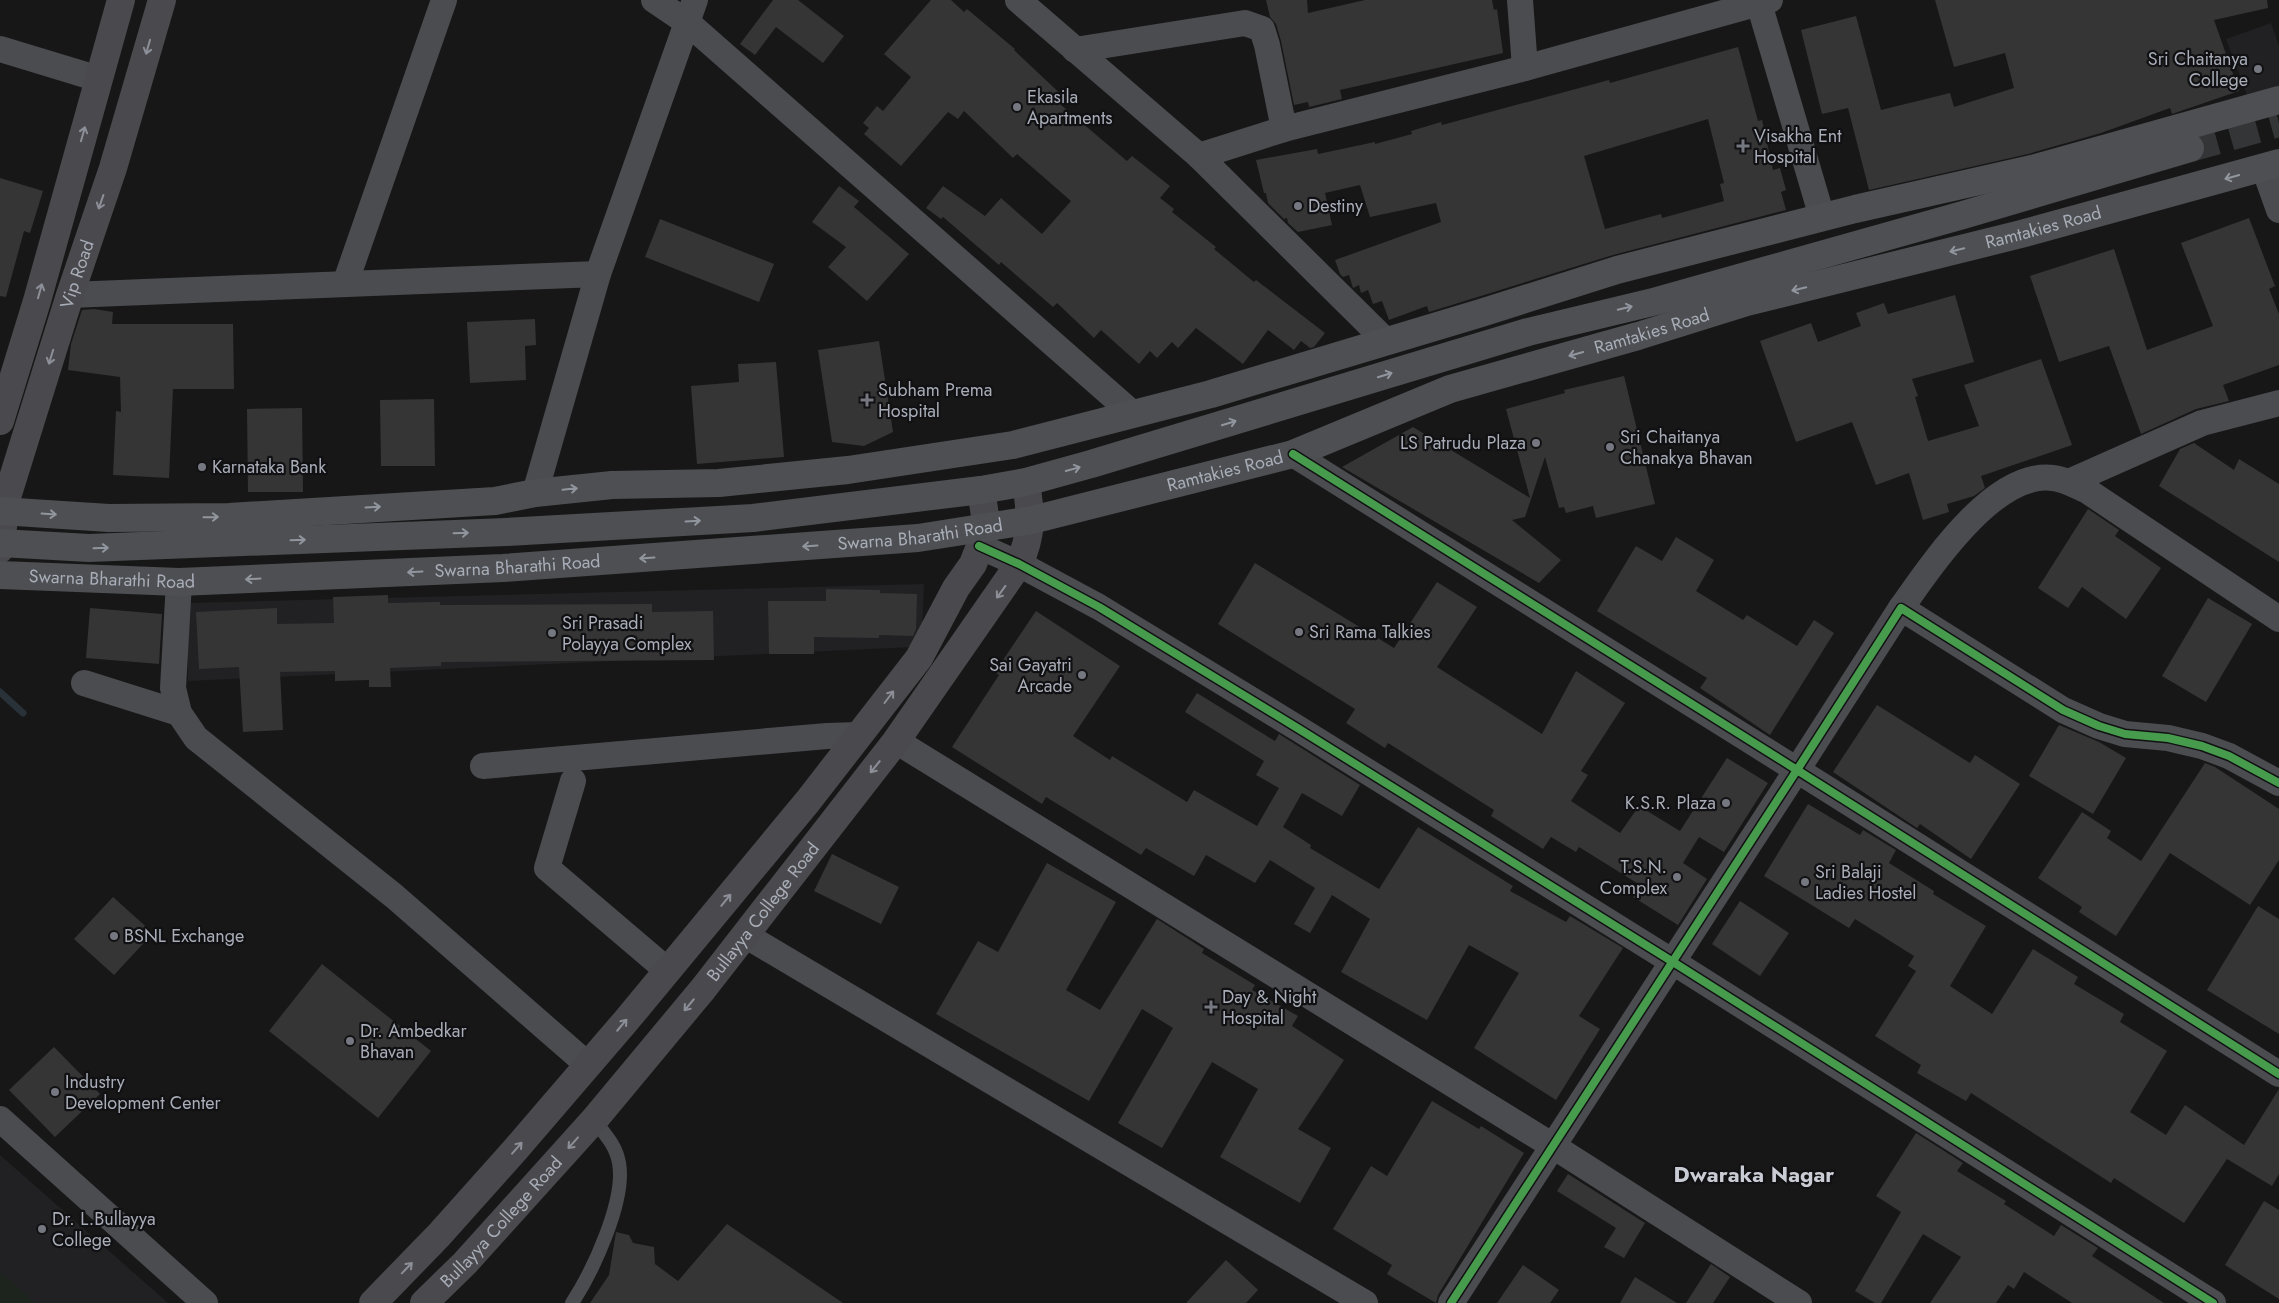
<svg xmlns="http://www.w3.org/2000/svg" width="2279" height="1303" viewBox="0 0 2279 1303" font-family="Jost,sans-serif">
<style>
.built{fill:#212123}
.green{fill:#1d241e}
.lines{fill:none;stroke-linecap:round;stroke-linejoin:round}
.stream{stroke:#2a3239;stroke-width:7}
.building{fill:#353536;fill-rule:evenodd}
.primary-tunnel{stroke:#343537;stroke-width:28;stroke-dasharray:28 14;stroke-linecap:butt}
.service{stroke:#4b4c50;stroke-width:14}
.minor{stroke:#4b4c50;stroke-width:26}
.secondary{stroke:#4a4a4e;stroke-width:28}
.primary{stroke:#4d4f52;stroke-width:28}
.cycleway-casing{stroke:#111113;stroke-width:11}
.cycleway{stroke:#469c4c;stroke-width:8}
.oneway{stroke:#8c8f98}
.oneway2{stroke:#91969e}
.poi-dot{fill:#757880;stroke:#111113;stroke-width:2}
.labels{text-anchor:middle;stroke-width:4.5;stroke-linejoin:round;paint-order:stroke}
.poi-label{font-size:18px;fill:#a8adb8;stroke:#111113;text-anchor:start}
.street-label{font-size:18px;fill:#a8adb8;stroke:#111113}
.district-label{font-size:22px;font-weight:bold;fill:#c9ccd4;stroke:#111113}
</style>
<rect width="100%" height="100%" fill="#171717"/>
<g class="built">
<path d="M 2271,23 L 2279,46 L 2279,93 L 2250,103 L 2226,39 Z"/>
<path d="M 924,584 L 922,632 L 913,647 L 188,681 L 188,603 Z"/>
<path d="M 0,1155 L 168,1303 L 0,1303 Z"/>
</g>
<path class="green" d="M 0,1272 L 36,1303 L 0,1303 Z"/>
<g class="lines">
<path class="stream" d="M 0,692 L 23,713"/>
</g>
<g class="building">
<path d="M 773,0 L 798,0 L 844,36 L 823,63 L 776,27 L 755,55 L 740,44 Z"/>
<path d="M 931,0 L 951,0 L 964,12 L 967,9 L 1015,49 L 1014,50 L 1067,100 L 1061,105 L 1127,161 L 1132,156 L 1170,186 L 1160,198 L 1174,209 L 1172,212 L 1216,247 L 1214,249 L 1254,282 L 1256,280 L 1325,333 L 1314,347 L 1310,348 L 1301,341 L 1294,350 L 1268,330 L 1243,364 L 1196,328 L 1178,348 L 1172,342 L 1157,358 L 1150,351 L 1139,364 L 1101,330 L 1094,338 L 1057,303 L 1053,307 L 1001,262 L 999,265 L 943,217 L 941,219 L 926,208 L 943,186 L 985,216 L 1001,198 L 1042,234 L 1071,201 L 1017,154 L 1013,158 L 964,111 L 958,119 L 948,112 L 901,166 L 864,134 L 869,128 L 863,123 L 877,106 L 883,111 L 911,77 L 884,54 Z"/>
<path d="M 1266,0 L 1307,0 L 1308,13 L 1365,0 L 1492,0 L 1494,10 L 1497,9 L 1503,53 L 1340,90 L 1342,99 L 1309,107 L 1308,102 L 1294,105 L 1281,41 L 1276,24 L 1270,17 Z"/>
<path d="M 1935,0 L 2267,0 L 2268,8 L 2214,20 L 2239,91 L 2172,114 L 2170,108 L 2101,133 L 2028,154 L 1869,190 L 1848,108 L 1822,114 L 1801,30 L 1856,16 L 1881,110 L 1950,93 L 1954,107 L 2014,88 L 2005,53 L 1954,67 Z"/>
<path d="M 1738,47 L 1758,121 L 1762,120 L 1773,170 L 1780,168 L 1786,190 L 1781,192 L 1786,210 L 1613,255 L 1429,312 L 1427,306 L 1389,320 L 1382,301 L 1373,304 L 1368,290 L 1361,293 L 1359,285 L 1353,288 L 1349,275 L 1343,277 L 1340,274 L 1335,260 L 1441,222 L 1436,203 L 1370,217 L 1360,185 L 1325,193 L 1332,225 L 1298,232 L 1288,223 L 1287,218 L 1284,219 L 1268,203 L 1266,193 L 1264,193 L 1256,160 L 1317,149 L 1318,154 L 1375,142 L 1375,144 L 1412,134 L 1411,131 L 1441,122 L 1442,125 L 1609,80 L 1610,83 ZM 1708,119 L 1724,183 L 1720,184 L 1724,201 L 1662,218 L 1661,214 L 1605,229 L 1584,156 Z"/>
<path d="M 0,178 L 43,191 L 30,233 L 24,231 L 6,297 L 0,296 Z"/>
<path d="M 839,186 L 859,201 L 854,207 L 909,254 L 867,301 L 828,267 L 846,247 L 812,222 Z"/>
<path d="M 2249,218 L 2275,286 L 2269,289 L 2279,314 L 2279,365 L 2223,385 L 2229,401 L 2196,409 L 2141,434 L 2109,346 L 2059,362 L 2030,276 L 2114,249 L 2147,350 L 2213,326 L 2181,243 Z"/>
<path d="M 660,219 L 774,264 L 759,302 L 645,257 Z"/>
<path d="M 1955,295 L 1974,362 L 1912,379 L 1918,396 L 1915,397 L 1928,441 L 1979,426 L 1964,385 L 2041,359 L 2072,445 L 1981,476 L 1985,488 L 1974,496 L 1947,504 L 1949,512 L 1923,520 L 1909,473 L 1876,485 L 1852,422 L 1796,442 L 1760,341 L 1811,323 L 1818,342 L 1861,326 L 1856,313 L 1884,303 L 1888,314 Z"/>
<path d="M 94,309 L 113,312 L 112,324 L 233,324 L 234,389 L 173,389 L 169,478 L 113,475 L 116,411 L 121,412 L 120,377 L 68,370 L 71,344 L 82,310 Z"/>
<path d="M 535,319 L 536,345 L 525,346 L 526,380 L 470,383 L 467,322 Z"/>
<path d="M 879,341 L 893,432 L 864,446 L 832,442 L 818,350 Z"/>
<path d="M 776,362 L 784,457 L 697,464 L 691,386 L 739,382 L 738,364 Z"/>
<path d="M 1624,376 L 1655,504 L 1596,518 L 1593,506 L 1566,513 L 1564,507 L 1559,508 L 1545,457 L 1525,517 L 1512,520 L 1561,560 L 1539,583 L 1342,467 L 1413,427 L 1530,498 L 1506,409 L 1565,393 L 1564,390 Z"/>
<path d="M 434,399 L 435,466 L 381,466 L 380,400 Z"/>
<path d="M 302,408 L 303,492 L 248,492 L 247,409 Z"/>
<path d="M 2194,443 L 2234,470 L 2239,459 L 2279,484 L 2279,562 L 2159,486 L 2180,449 Z"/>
<path d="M 2088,509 L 2119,530 L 2115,536 L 2161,568 L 2126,619 L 2082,587 L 2068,608 L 2038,588 Z"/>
<path d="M 1676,537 L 1714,560 L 1696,591 L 1743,620 L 1747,615 L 1797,646 L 1814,620 L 1834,633 L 1770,735 L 1700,688 L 1707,678 L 1597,611 L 1636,546 L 1662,561 Z"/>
<path d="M 1255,563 L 1394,648 L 1437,582 L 1477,607 L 1437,667 L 1542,734 L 1576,671 L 1625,703 L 1581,771 L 1588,775 L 1571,801 L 1620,833 L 1639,806 L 1680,831 L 1727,758 L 1768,783 L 1724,852 L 1699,837 L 1683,863 L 1707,879 L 1678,925 L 1633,897 L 1640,885 L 1579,847 L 1576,852 L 1551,837 L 1543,849 L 1491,816 L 1494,810 L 1388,743 L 1385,748 L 1346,723 L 1355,709 L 1218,624 Z"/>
<path d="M 826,589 L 880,590 L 880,593 L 917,594 L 916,629 L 913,636 L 879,635 L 879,638 L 814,637 L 814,654 L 769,654 L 768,601 L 826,601 Z"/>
<path d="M 388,595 L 388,603 L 440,602 L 440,605 L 652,604 L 652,612 L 713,611 L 714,660 L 441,662 L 441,666 L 390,668 L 391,687 L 369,687 L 369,680 L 335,681 L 335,671 L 280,672 L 283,730 L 243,732 L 239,667 L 199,669 L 196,612 L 277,608 L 277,624 L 334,623 L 333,597 Z"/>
<path d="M 2208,598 L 2252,624 L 2206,702 L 2162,676 Z"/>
<path d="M 90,608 L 162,614 L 159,664 L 86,658 Z"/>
<path d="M 1036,611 L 1120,666 L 1073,736 L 1110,760 L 1112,756 L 1187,802 L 1194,790 L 1257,826 L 1279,788 L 1256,775 L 1264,761 L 1185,712 L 1197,693 L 1275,741 L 1279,734 L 1360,785 L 1342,816 L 1302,793 L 1283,827 L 1311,845 L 1310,848 L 1379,889 L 1418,827 L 1513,886 L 1510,891 L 1566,922 L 1570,916 L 1623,948 L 1579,1016 L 1600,1029 L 1556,1100 L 1474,1048 L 1519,973 L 1469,945 L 1427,1020 L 1341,972 L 1370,919 L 1332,895 L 1310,933 L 1294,924 L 1315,888 L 1270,860 L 1255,883 L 1206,855 L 1194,876 L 1146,848 L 1141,855 L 1046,797 L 1042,804 L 952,747 L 999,675 L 995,672 Z"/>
<path d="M 1877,705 L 1970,763 L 1975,755 L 2020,784 L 1971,859 L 1920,824 L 1917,828 L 1833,772 Z"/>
<path d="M 2059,725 L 2099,742 L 2126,758 L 2093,814 L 2029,776 Z"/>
<path d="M 2205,763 L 2215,767 L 2279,809 L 2279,860 L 2250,905 L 2170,853 L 2116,936 L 2079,912 L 2082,907 L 2038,878 L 2082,812 L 2111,831 L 2107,838 L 2141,861 Z"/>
<path d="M 1808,804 L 1860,835 L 1863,830 L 1896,850 L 1889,863 L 1934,891 L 1933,894 L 1986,926 L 1950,986 L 1992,1014 L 2033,949 L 2078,977 L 2074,984 L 2124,1014 L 2120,1022 L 2167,1051 L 2130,1112 L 2166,1135 L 2185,1105 L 2244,1145 L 2279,1089 L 2279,1174 L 2272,1186 L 2227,1159 L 2184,1223 L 2114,1178 L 2111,1183 L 1971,1093 L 1966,1101 L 1917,1073 L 1921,1065 L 1875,1036 L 1916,971 L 1908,966 L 1914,956 L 1855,919 L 1849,928 L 1764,876 Z"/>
<path d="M 832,854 L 899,887 L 881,924 L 814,891 Z"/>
<path d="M 1047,863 L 1116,902 L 1066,990 L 1100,1010 L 1157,919 L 1204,949 L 1202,953 L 1255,985 L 1252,990 L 1298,1016 L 1292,1026 L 1344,1060 L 1298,1129 L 1331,1148 L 1300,1203 L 1220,1157 L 1258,1089 L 1212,1062 L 1162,1148 L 1118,1123 L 1173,1028 L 1142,1009 L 1089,1101 L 936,1014 L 978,941 L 998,952 Z"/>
<path d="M 113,897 L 153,933 L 114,975 L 74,939 Z"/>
<path d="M 1740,901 L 1789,933 L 1760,976 L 1712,944 Z"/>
<path d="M 2258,906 L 2279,919 L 2279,1034 L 2207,990 Z"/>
<path d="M 322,964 L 431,1051 L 378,1118 L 269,1031 Z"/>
<path d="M 54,1047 L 100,1094 L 55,1137 L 9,1090 Z"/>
<path d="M 1432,1101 L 1479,1129 L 1481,1126 L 1524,1153 L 1438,1295 L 1436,1303 L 1387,1274 L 1392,1265 L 1333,1229 L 1371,1166 L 1387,1176 Z"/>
<path d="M 1916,1133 L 1963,1163 L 1957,1171 L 2006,1201 L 2004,1204 L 2054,1236 L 2061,1225 L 2098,1248 L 2092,1256 L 2164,1303 L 2072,1303 L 2024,1272 L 2014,1289 L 2008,1285 L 1996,1303 L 1930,1303 L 1961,1257 L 1923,1234 L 1881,1303 L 1875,1303 L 1855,1291 L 1901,1212 L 1876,1196 Z"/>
<path d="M 1568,1174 L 1645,1223 L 1624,1258 L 1604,1247 L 1616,1228 L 1557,1191 Z"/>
<path d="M 2264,1201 L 2279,1210 L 2279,1299 L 2225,1265 Z"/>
<path d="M 727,1224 L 843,1303 L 590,1303 L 609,1275 L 616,1232 L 629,1235 L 633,1243 L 654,1247 L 655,1264 L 678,1281 Z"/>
<path d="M 1226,1260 L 1258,1290 L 1246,1303 L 1186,1303 Z"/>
<path d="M 1711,1264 L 1730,1277 L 1713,1303 L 1686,1303 Z"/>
<path d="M 1523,1265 L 1559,1290 L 1550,1303 L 1497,1303 Z"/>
<path d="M 1635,1277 L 1677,1303 L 1620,1303 Z"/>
</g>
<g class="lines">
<path class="primary-tunnel" d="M 2190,148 L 2279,123"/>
<path class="service" d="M 572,1303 C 593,1271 626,1200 619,1163 C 616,1145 604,1133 594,1120"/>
<g class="minor">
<path d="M 654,0 L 688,23 L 1132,413"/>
<path d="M 1018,0 L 1199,156 L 1385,340"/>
<path d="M 1520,0 L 1525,68"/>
<path d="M 1758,0 L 1822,217"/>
<path d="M 0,49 L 99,79"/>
<path d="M 1075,50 L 1245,23 L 1262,29 L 1267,45 L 1284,129"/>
<path d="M 1199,156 L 1284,129 L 1525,68 L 1770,0"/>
<path d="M 2264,168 L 2279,210"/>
<path d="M 345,284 L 444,0"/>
<path d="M 70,295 L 598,274"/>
<path d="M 1293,454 L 1797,770 L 1451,1303"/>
<path d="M 2069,482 L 2202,423 L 2279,403"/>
<path d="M 535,493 L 598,274 L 695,0"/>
<path d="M 979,546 L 1019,564 L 1099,607 L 1299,729 L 1673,962 L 2213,1303"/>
<path d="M 179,582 L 173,688 L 179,713 L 196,738 L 394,896 L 588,1065"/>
<path d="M 1901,608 C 1931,566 1994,470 2053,478 C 2065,479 2076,486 2086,490 L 2279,619"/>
<path d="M 84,683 L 179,713"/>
<path d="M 896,741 L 1553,1146 L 1799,1303"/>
<path d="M 483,766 L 827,736 L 859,735"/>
<path d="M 573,781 L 547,868 L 668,971"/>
<path d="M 2279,783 L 2229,756 L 2202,746 L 2168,738 L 2125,734 L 2099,726 L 2063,710 L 1901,608 L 1797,770 L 2279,1074"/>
<path d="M 745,935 L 1365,1303"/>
<path d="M 0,1119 L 205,1303"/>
</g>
<g class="secondary">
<path d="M 0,421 L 37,301 L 121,0"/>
<path id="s1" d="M 0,549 L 7,497 L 70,295 L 113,168 L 162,0"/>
<path d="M 373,1303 L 439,1235 L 515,1150 L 625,1022 L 808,801 L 919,658 L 956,588 L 973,564 L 987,528 L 981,490"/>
<path id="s2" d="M 424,1303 L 465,1263 L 594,1120 L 703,989 L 896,741 L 1019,564 C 1033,533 1031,515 1026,482"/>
</g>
<g class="primary">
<path d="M 0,511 L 109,518 L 229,517 L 495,501 L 535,493 L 612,485 L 719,483 L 848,470 L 1013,445 L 1211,394 L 1481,313 L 1617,270 L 1855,209 L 2032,169 L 2279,100"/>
<path d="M 0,543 L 89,548 L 506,532 L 753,518 L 981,490 L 1026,482 L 1091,464 L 1528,332 L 1657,301 L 1963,215 L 2190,148"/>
<path id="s3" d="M 0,575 L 179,582 L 503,568 L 918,538 L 1032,520 L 1293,454 L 1450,389 L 1638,336 L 1747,302 L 2021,234 L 2279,163"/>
</g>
<defs>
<g id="cycleway">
<path d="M 1293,454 L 1797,770 L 1451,1303"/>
<path d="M 979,546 L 1019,564 L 1099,607 L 1299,729 L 1673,962 L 2213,1303"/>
<path d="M 2279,783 L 2229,756 L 2202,746 L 2168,738 L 2125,734 L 2099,726 L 2063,710 L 1901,608 L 1797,770 L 2279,1074"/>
</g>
</defs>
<use href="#cycleway" class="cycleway-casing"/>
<use href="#cycleway" class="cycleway"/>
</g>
<defs><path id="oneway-shaft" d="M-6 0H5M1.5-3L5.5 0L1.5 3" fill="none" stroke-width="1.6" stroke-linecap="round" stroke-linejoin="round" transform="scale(1.25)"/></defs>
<g class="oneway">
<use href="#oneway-shaft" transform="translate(148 47) rotate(106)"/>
<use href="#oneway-shaft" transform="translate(83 134) rotate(-74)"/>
<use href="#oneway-shaft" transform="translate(101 202) rotate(109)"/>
<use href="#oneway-shaft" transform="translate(40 291) rotate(-74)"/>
<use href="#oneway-shaft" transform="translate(51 357) rotate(107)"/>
<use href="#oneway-shaft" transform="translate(1001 592) rotate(126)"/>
<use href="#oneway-shaft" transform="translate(889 697) rotate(-53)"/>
<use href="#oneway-shaft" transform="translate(875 767) rotate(129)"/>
<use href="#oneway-shaft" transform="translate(726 900) rotate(-51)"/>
<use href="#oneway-shaft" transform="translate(689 1005) rotate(130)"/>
<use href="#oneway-shaft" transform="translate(622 1025) rotate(-50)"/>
<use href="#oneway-shaft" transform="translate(573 1143) rotate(132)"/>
<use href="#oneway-shaft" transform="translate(517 1148) rotate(-49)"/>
<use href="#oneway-shaft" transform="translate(407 1268) rotate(-46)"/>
</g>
<g class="oneway2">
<use href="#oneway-shaft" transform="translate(2232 177) rotate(164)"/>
<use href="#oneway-shaft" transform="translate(1957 250) rotate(166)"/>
<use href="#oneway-shaft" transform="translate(1799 289) rotate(166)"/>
<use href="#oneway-shaft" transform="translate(1625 308) rotate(-14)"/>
<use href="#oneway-shaft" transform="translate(1576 354) rotate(164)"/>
<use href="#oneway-shaft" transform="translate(1385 375) rotate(-17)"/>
<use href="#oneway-shaft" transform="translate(1229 423) rotate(-17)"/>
<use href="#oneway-shaft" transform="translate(1073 469) rotate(-15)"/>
<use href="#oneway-shaft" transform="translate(570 489) rotate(-6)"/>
<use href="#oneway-shaft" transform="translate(373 507) rotate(-3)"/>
<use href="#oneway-shaft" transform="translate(49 514) rotate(4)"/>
<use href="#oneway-shaft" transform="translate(211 517) rotate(-1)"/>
<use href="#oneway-shaft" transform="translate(693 521) rotate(-3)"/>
<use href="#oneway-shaft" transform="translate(461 533) rotate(-2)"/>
<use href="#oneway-shaft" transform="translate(298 540) rotate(-2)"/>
<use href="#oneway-shaft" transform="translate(810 546) rotate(176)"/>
<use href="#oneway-shaft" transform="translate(101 548) rotate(-2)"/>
<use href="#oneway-shaft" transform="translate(647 558) rotate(176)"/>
<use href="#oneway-shaft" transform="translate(415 572) rotate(177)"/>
<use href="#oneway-shaft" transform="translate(253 579) rotate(177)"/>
</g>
<g class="poi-dot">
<circle cx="2258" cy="69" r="5"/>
<circle cx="1017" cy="107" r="5"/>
<path d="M1740.5 138.5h5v5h5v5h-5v5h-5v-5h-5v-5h5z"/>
<circle cx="1298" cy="206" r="5"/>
<path d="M864.5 392.5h5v5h5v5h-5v5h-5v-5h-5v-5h5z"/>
<circle cx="1536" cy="443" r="5"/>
<circle cx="1610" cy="447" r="5"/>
<circle cx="202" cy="467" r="5"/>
<circle cx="1299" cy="632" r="5"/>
<circle cx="552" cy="633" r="5"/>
<circle cx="1082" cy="675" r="5"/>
<circle cx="1726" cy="803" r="5"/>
<circle cx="1677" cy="877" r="5"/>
<circle cx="1805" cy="882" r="5"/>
<circle cx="114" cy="936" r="5"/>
<path d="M1208.5 999.5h5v5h5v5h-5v5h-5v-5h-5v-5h5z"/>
<circle cx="350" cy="1041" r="5"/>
<circle cx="55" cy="1092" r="5"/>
<circle cx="42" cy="1229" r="5"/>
</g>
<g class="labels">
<g class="poi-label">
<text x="2248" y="65" text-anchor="end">Sri Chaitanya<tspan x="2248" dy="21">College</tspan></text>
<text x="1027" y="103">Ekasila<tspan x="1027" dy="21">Apartments</tspan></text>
<text x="1754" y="142">Visakha Ent<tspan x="1754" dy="21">Hospital</tspan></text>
<text x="1308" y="212">Destiny</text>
<text x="878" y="396">Subham Prema<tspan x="878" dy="21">Hospital</tspan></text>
<text x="1620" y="443">Sri Chaitanya<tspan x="1620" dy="21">Chanakya Bhavan</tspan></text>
<text x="1526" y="449" text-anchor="end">LS Patrudu Plaza</text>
<text x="212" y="473">Karnataka Bank</text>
<text x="562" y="629">Sri Prasadi<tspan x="562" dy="21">Polayya Complex</tspan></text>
<text x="1309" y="638">Sri Rama Talkies</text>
<text x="1072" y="671" text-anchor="end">Sai Gayatri<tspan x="1072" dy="21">Arcade</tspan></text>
<text x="1716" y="809" text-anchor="end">K.S.R. Plaza</text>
<text x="1667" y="873" text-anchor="end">T.S.N.<tspan x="1667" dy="21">Complex</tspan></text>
<text x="1815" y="878">Sri Balaji<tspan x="1815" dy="21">Ladies Hostel</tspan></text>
<text x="124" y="942">BSNL Exchange</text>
<text x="1222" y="1003">Day &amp; Night<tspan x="1222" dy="21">Hospital</tspan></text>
<text x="360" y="1037">Dr. Ambedkar<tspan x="360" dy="21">Bhavan</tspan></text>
<text x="65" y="1088">Industry<tspan x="65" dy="21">Development Center</tspan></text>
<text x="52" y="1225">Dr. L.Bullayya<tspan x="52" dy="21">College</tspan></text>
</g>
<g class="street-label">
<text dy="6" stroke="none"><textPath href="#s3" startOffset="2089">Ramtakies Road</textPath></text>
<text dy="6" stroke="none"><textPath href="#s1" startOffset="286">Vip Road</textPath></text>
<text dy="6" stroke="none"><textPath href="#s3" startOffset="1684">Ramtakies Road</textPath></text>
<text dy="6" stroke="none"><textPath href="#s3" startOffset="1234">Ramtakies Road</textPath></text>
<text dy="6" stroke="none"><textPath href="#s3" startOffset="922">Swarna Bharathi Road</textPath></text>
<text dy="6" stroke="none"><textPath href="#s3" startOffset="518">Swarna Bharathi Road</textPath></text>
<text dy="6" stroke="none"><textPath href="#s3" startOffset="112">Swarna Bharathi Road</textPath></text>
<text dy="6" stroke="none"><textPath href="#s2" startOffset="518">Bullayya College Road</textPath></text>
<text dy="6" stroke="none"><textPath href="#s2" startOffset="112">Bullayya College Road</textPath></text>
</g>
<g class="district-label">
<text x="1754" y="1182">Dwaraka Nagar</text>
</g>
</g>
</svg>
